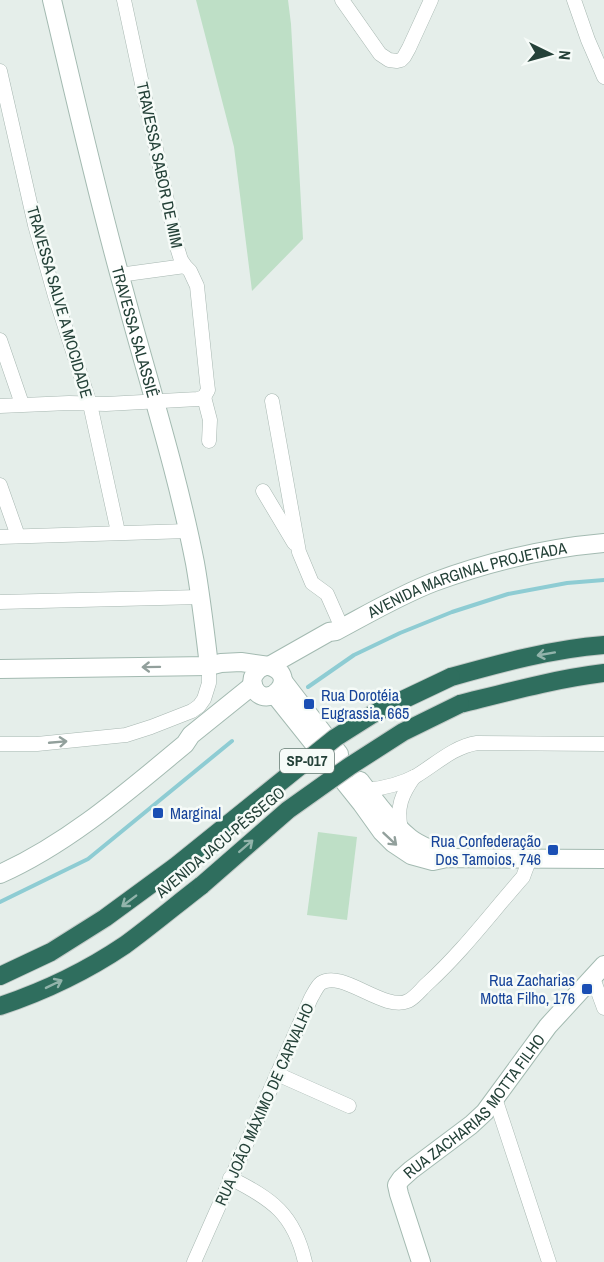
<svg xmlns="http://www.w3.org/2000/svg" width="604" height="1262" viewBox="0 0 604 1262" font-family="'Archivo Narrow',sans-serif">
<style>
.green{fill:#bedfc6}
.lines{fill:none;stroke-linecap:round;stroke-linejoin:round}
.stream{stroke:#8eccd3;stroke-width:4}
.street-casing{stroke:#a7b7b1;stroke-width:15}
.secondary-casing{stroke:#a3bab1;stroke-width:20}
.highway-casing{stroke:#c2cac7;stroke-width:20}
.street{stroke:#fff;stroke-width:14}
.secondary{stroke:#fff;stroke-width:18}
.highway{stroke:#2f6e5e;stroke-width:18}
.highway-bridge-casing{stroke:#c2cac7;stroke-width:20;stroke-linecap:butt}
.highway-bridge{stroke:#2f6e5e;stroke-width:18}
.oneway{stroke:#92b4ab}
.oneway2{stroke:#92a09c}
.transit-dot{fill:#1a4fb4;stroke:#f6fbf8;stroke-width:2}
.labels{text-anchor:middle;stroke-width:5;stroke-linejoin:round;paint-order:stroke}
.shield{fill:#f6fbf8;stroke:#637972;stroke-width:1.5}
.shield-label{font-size:15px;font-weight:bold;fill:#244138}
.street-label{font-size:16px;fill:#244138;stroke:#f6fbf8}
.transit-label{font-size:16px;fill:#164399;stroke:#f6fbf8;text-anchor:start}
</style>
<rect width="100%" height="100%" fill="#e5eeea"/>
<g class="green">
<path d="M 196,0 L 288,0 L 291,24 L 303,239 L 252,291 L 234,147 Z"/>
<path d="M 318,832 L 357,837 L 347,920 L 307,915 Z"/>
</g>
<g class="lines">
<g class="stream">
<path d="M 308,687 L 354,655 L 400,633 L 452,612 L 508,594 L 567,583 L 604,580"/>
<path d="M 0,902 L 88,859 L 232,741"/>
</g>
<defs>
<g id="street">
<path d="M 124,0 L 177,247 L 181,260 L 185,266 L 190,271 L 197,286 L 207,382 L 208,390 L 204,397"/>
<path d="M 342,0 L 380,54 L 389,60 L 397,61 L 401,60 L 404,57 L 409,48 L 431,0"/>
<path d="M 574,0 L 588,40 L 604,77"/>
<path d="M 0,71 L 35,225 L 55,296 L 90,404 L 118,532"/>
<path d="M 119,275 L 185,266"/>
<path d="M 0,340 L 22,404"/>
<path d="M 204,397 L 210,420 L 209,441"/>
<path d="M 272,401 L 299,552 L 312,583 L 327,594 L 342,628"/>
<path d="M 0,406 L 69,403 L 106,404 L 198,399 L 204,397"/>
<path d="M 0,485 L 18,536"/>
<path d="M 263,491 L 294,543"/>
<path d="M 0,537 L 188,531"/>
<path d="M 0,602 L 200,597"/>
<path d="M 0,744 L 37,744 L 126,735 L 151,727 L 192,711 L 199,706 L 204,699 L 209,683 L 209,666"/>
<path d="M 367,790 C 384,788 401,784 416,776 C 436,764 453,747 477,743 L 604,744"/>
<path d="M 401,829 C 396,807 402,794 414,777"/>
<path d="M 593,978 L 604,1008"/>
<path d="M 277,1074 L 349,1106"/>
<path d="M 495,1098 L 549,1262"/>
<path d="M 230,1178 C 272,1199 294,1214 305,1262"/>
<path d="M 194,1262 L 311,998 C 314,993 317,986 321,983 C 342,969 384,1012 408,1001 C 416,997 422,988 428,983 C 463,951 492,912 523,877 L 530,858"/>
</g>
<g id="secondary">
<path id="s1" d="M 52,0 C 75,97 97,195 124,291 C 148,381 177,471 195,563 C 201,597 205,632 209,666"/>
<path id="s2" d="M 269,666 L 329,632 L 336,631 C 368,614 400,595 434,582 C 488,562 547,548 604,543"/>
<path d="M 0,669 L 209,666 L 221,663 L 241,662 L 269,666 C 302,676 267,713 254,688 C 249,678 256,669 265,666"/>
<path d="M 283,681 L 339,754"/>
<path d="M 275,695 L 362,804 L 382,832 L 393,843 L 411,855 L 433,861 L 447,858 L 604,859"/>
<path d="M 360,781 C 375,801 391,823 410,838 C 420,846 430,848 440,854"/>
<path d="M 0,874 C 69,843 127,792 185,744 L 191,735 L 253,685"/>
<path id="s3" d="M 421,1262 L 399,1194 L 397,1185 L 401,1179 L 411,1170 L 471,1125 L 485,1112 L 548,1026 L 604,965"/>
</g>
<g id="highway">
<path d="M 451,677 C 501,663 552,649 604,645"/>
<path d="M 460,704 C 508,692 555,679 604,673"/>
<path d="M 0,976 L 51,952 L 105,918 L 176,866"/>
<path d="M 0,1006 C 42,992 88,970 125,945 C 151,926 176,905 202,885"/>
</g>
</defs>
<use href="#street" class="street-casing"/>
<use href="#secondary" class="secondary-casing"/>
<use href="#highway" class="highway-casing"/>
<use href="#street" class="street"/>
<use href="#secondary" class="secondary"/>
<use href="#highway" class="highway"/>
<defs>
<g id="highway-bridge">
<path d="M 176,866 L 335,738 L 373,714 L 451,677"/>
<path d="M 202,885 L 288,810 L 350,766 L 403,732 L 460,704"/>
</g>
</defs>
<use href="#highway-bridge" class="highway-bridge-casing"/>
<use href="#highway-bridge" class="highway-bridge"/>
</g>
<defs><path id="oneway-shaft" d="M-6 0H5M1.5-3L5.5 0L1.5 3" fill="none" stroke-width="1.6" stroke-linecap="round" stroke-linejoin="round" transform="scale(1.5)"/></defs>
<g class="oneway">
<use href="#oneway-shaft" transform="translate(546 654) rotate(170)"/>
<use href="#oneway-shaft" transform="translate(246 846) rotate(-41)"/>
<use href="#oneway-shaft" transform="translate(129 901) rotate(143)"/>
<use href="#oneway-shaft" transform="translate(54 984) rotate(-26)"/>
</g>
<g class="oneway2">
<use href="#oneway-shaft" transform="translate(151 667) rotate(179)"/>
<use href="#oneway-shaft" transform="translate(58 742) rotate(-5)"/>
<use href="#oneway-shaft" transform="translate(390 839) rotate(43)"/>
</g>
<g class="transit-dot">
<rect x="303" y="698" width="12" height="12" rx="3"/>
<rect x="152" y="807" width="12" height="12" rx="3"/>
<rect x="547" y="844" width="12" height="12" rx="3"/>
<rect x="581" y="983" width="12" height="12" rx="3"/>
</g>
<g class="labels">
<rect class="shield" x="280" y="749" width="54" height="24" rx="4.5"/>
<g class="shield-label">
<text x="307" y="766">SP-017</text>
</g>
<g class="street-label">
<text transform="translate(160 165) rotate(78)" y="6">TRAVESSA SABOR DE MIM</text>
<text transform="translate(60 302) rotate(74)" y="6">TRAVESSA SALVE A MOCIDADE</text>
<text dy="6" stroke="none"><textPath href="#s1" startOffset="342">TRAVESSA SALASSIÊ</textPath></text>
<text dy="6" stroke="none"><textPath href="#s2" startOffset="218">AVENIDA MARGINAL PROJETADA</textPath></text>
<text transform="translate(220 842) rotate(-40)" y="6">AVENIDA JACU-PÊSSEGO</text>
<text transform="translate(264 1104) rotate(-66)" y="6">RUA JOÃO MÁXIMO DE CARVALHO</text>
<text dy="6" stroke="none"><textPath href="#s3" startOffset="192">RUA ZACHARIAS MOTTA FILHO</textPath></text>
</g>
<g class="transit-label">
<text x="321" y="701">Rua Dorotéia<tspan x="321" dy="18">Eugrassia, 665</tspan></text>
<text x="170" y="819">Marginal</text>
<text x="541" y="847" text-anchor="end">Rua Confederação<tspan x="541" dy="18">Dos Tamoios, 746</tspan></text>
<text x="575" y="986" text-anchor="end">Rua Zacharias<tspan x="575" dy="18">Motta Filho, 176</tspan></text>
</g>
</g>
<g transform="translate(550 54) rotate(95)" stroke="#f6fbf8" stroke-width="4.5" paint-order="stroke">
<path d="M0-4.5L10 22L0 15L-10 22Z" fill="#244138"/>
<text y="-9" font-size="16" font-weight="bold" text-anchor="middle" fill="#244138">N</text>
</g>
</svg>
